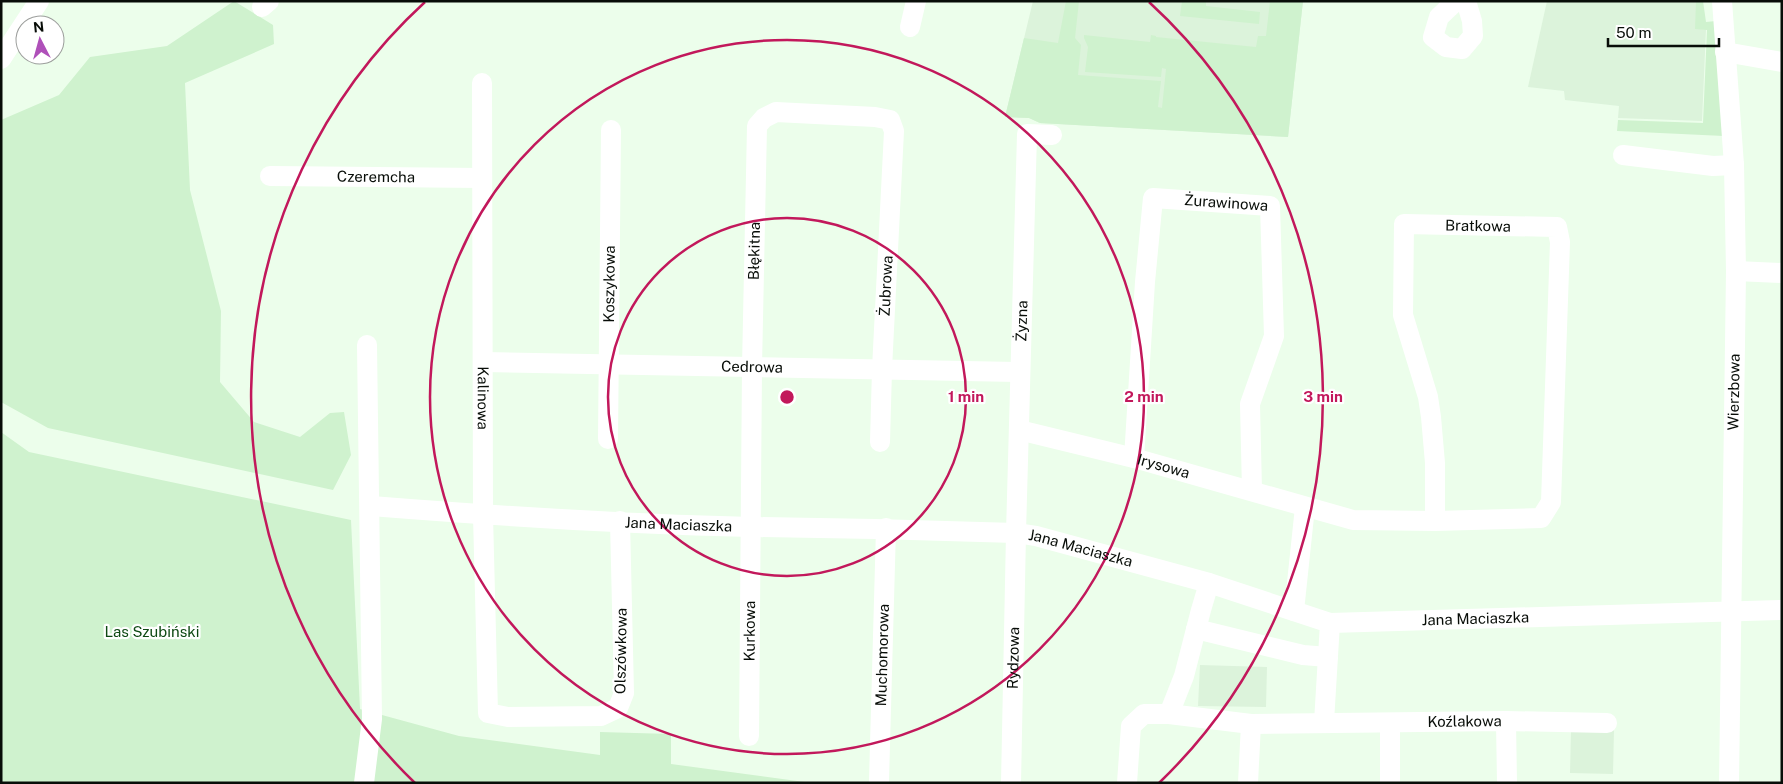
<svg xmlns="http://www.w3.org/2000/svg" width="1783" height="784" viewBox="0 0 1783 784" font-family="'Public Sans',sans-serif">
<style>
.built{fill:#dcf3db}
.green{fill:#cff2ce}
.lines{fill:none;stroke-linecap:round;stroke-linejoin:round}
.minor{stroke:#fff;stroke-width:20}
.ring{fill:none;stroke:#c2185b;stroke-width:2.5}
.labels{text-anchor:middle;stroke-width:4.5;stroke-linejoin:round;paint-order:stroke}
.street-label{font-size:15px;fill:#080d08;stroke:#fff}
.park-label{font-size:15px;fill:#0e4913;stroke:#fff}
.centre{fill:#c2185b;stroke:#fff;stroke-width:2.5}
.ring-label{font-size:15px;text-anchor:middle;font-weight:bold;fill:#c2185b;stroke:#fff;stroke-width:4.5;stroke-linejoin:round;paint-order:stroke}
</style>
<rect width="100%" height="100%" fill="#ecfeeb"/>
<g class="built">
<path d="M 1033,1 L 1303,1 L 1288,137 L 1040,123 L 1029,118 L 1005,117 Z"/>
<path d="M 1547,1 L 1701,1 L 1706,29 L 1702,121 L 1618,118 L 1619,106 L 1565,100 L 1564,91 L 1528,87 Z"/>
<path d="M 1200,665 L 1267,667 L 1266,707 L 1198,706 Z"/>
<path d="M 1571,730 L 1614,730 L 1613,774 L 1570,773 Z"/>
</g>
<g class="green">
<path d="M 234,1 L 273,25 L 274,44 L 185,83 L 190,190 L 221,311 L 220,382 L 254,422 L 300,437 L 330,413 L 344,412 L 351,455 L 333,490 L 48,428 L 1,402 L 1,120 L 59,95 L 90,57 L 167,46 Z"/>
<path d="M 1066,1 L 1079,1 L 1075,38 L 1081,45 L 1078,75 L 1161,81 L 1158,107 L 1162,108 L 1166,69 L 1162,68 L 1161,77 L 1085,72 L 1088,47 L 1084,38 L 1084,35 L 1150,42 L 1151,35 L 1156,36 L 1156,37 L 1256,47 L 1258,36 L 1266,36 L 1270,1 L 1303,1 L 1288,137 L 1040,123 L 1029,118 L 1005,117 L 1024,38 L 1058,43 Z"/>
<path d="M 1182,1 L 1206,1 L 1206,6 L 1260,12 L 1259,24 L 1180,16 Z"/>
<path d="M 1696,1 L 1703,1 L 1706,22 L 1716,21 L 1724,136 L 1617,131 L 1618,120 L 1703,123 L 1707,30 L 1695,29 Z"/>
<path d="M 1,432 L 29,452 L 351,520 L 360,709 L 459,736 L 600,755 L 600,732 L 671,734 L 671,764 L 812,783 L 1,783 Z"/>
</g>
<g class="lines">
<g class="minor">
<path d="M 1456,1 L 1439,17 L 1433,37 L 1446,47 L 1462,49 L 1473,36 L 1472,21 L 1466,1"/>
<path d="M 1722,1 L 1734,165 L 1736,271 L 1729,783"/>
<path d="M 262,7 L 269,1"/>
<path d="M 910,27 L 916,1"/>
<path d="M 1725,52 L 1782,62"/>
<path d="M 1,59 L 39,1"/>
<path id="s1" d="M 482,83 L 483,515 L 488,713 L 508,717 L 601,716 L 618,708 L 624,693 L 620,521"/>
<path d="M 1623,155 L 1713,166 L 1734,165"/>
<path id="s2" d="M 270,176 L 482,178"/>
<path d="M 1736,271 L 1782,273"/>
<path id="s3" d="M 483,362 L 1020,372"/>
<path id="s4" d="M 1019,430 L 1134,458 L 1353,520 L 1435,521 L 1541,518 L 1551,502 L 1560,242 L 1557,227 L 1404,224 L 1403,315 L 1428,397 L 1431,417 L 1435,463 L 1435,521"/>
<path id="s5" d="M 608,439 L 611,130"/>
<path id="s6" d="M 1134,458 L 1145,282 L 1153,198 L 1270,206 L 1274,336 L 1250,404 L 1252,491"/>
<path id="s7" d="M 371,506 C 497,516 625,524 752,527 C 840,528 928,530 1016,533 L 1036,536 L 1209,583 L 1330,623 L 1782,610"/>
<path d="M 1294,611 L 1305,507"/>
<path d="M 1196,629 L 1303,655 L 1328,657"/>
<path d="M 1169,714 L 1184,676 L 1201,610 L 1209,583"/>
<path d="M 1506,721 L 1507,783"/>
<path d="M 1324,722 L 1330,623"/>
<path d="M 1390,724 L 1390,783"/>
<path id="s8" d="M 749,736 L 752,367 L 757,126 L 764,118 L 776,112 L 875,117 L 890,120 L 894,131 L 882,369 L 880,442"/>
<path id="s9" d="M 879,781 L 886,528"/>
<path d="M 364,783 L 372,719 L 367,345"/>
<path id="s10" d="M 1011,783 L 1016,533 L 1027,134 L 1052,135"/>
<path id="s11" d="M 1127,783 L 1131,726 L 1144,714 L 1169,714 L 1251,724 L 1506,721 L 1607,723"/>
<path d="M 1248,783 L 1251,724"/>
</g>
</g>
<g class="ring">
<circle cx="787" cy="397" r="179"/>
<circle cx="787" cy="397" r="357"/>
<path d="M415 783A536 536 0 0 1 425 2M1149 2A536 536 0 0 1 1159 783"/>
</g>
<g class="labels">
<g class="street-label">
<text dy="5" stroke="none"><textPath href="#s2" startOffset="106">Czeremcha</textPath></text>
<text dy="5" stroke="none"><textPath href="#s6" startOffset="334">Żurawinowa</textPath></text>
<text transform="translate(1478 226) rotate(1)" y="5">Bratkowa</text>
<text dy="5" stroke="none"><textPath href="#s8" startOffset="485">Błękitna</textPath></text>
<text dy="5" stroke="none"><textPath href="#s5" startOffset="155">Koszykowa</textPath></text>
<text transform="translate(886 286) rotate(-87)" y="5">Żubrowa</text>
<text dy="5" stroke="none"><textPath href="#s10" startOffset="462">Żyzna</textPath></text>
<text dy="5" stroke="none"><textPath href="#s3" startOffset="269">Cedrowa</textPath></text>
<text transform="translate(1734 392) rotate(-89)" y="5">Wierzbowa</text>
<text dy="5" stroke="none"><textPath href="#s1" startOffset="315">Kalinowa</textPath></text>
<text dy="5" stroke="none"><textPath href="#s4" startOffset="149">Irysowa</textPath></text>
<text dy="5" stroke="none"><textPath href="#s7" startOffset="308">Jana Maciaszka</textPath></text>
<text dy="5" stroke="none"><textPath href="#s7" startOffset="712">Jana Maciaszka</textPath></text>
<text dy="5" stroke="none"><textPath href="#s7" startOffset="1118">Jana Maciaszka</textPath></text>
<text dy="5" stroke="none"><textPath href="#s8" startOffset="105">Kurkowa</textPath></text>
<text transform="translate(621 651) rotate(-89)" y="5">Olszówkowa</text>
<text dy="5" stroke="none"><textPath href="#s9" startOffset="126">Muchomorowa</textPath></text>
<text dy="5" stroke="none"><textPath href="#s10" startOffset="125">Rydzowa</textPath></text>
<text dy="5" stroke="none"><textPath href="#s11" startOffset="396">Koźlakowa</textPath></text>
</g>
<g class="park-label">
<text x="152" y="637">Las Szubiński</text>
</g>
</g>
<circle cx="787" cy="397" r="8" class="centre"/>
<g class="ring-label">
<text x="966" y="402">1 min</text>
<text x="1144" y="402">2 min</text>
<text x="1323" y="402">3 min</text>
</g>
<rect width="1783" height="784" fill="none" stroke="#080d08" stroke-width="5"/>
<g transform="translate(40 40) rotate(354)"><circle r="24" fill="#ffffff" stroke="#9c9e9c"/>
<path d="M0-4L9 19L0 12L-9 19Z" fill="#af50b9"/>
<text y="-8" font-size="14" font-weight="bold" text-anchor="middle" fill="#080d08">N</text>
</g>
<path d="M1608 38v8h111v-8" fill="none" stroke="#080d08" stroke-width="2.5"/>
<text x="1616" y="38" font-size="15" fill="#080d08" stroke="#ffffff" stroke-width="4" paint-order="stroke">50 m</text>
</svg>
